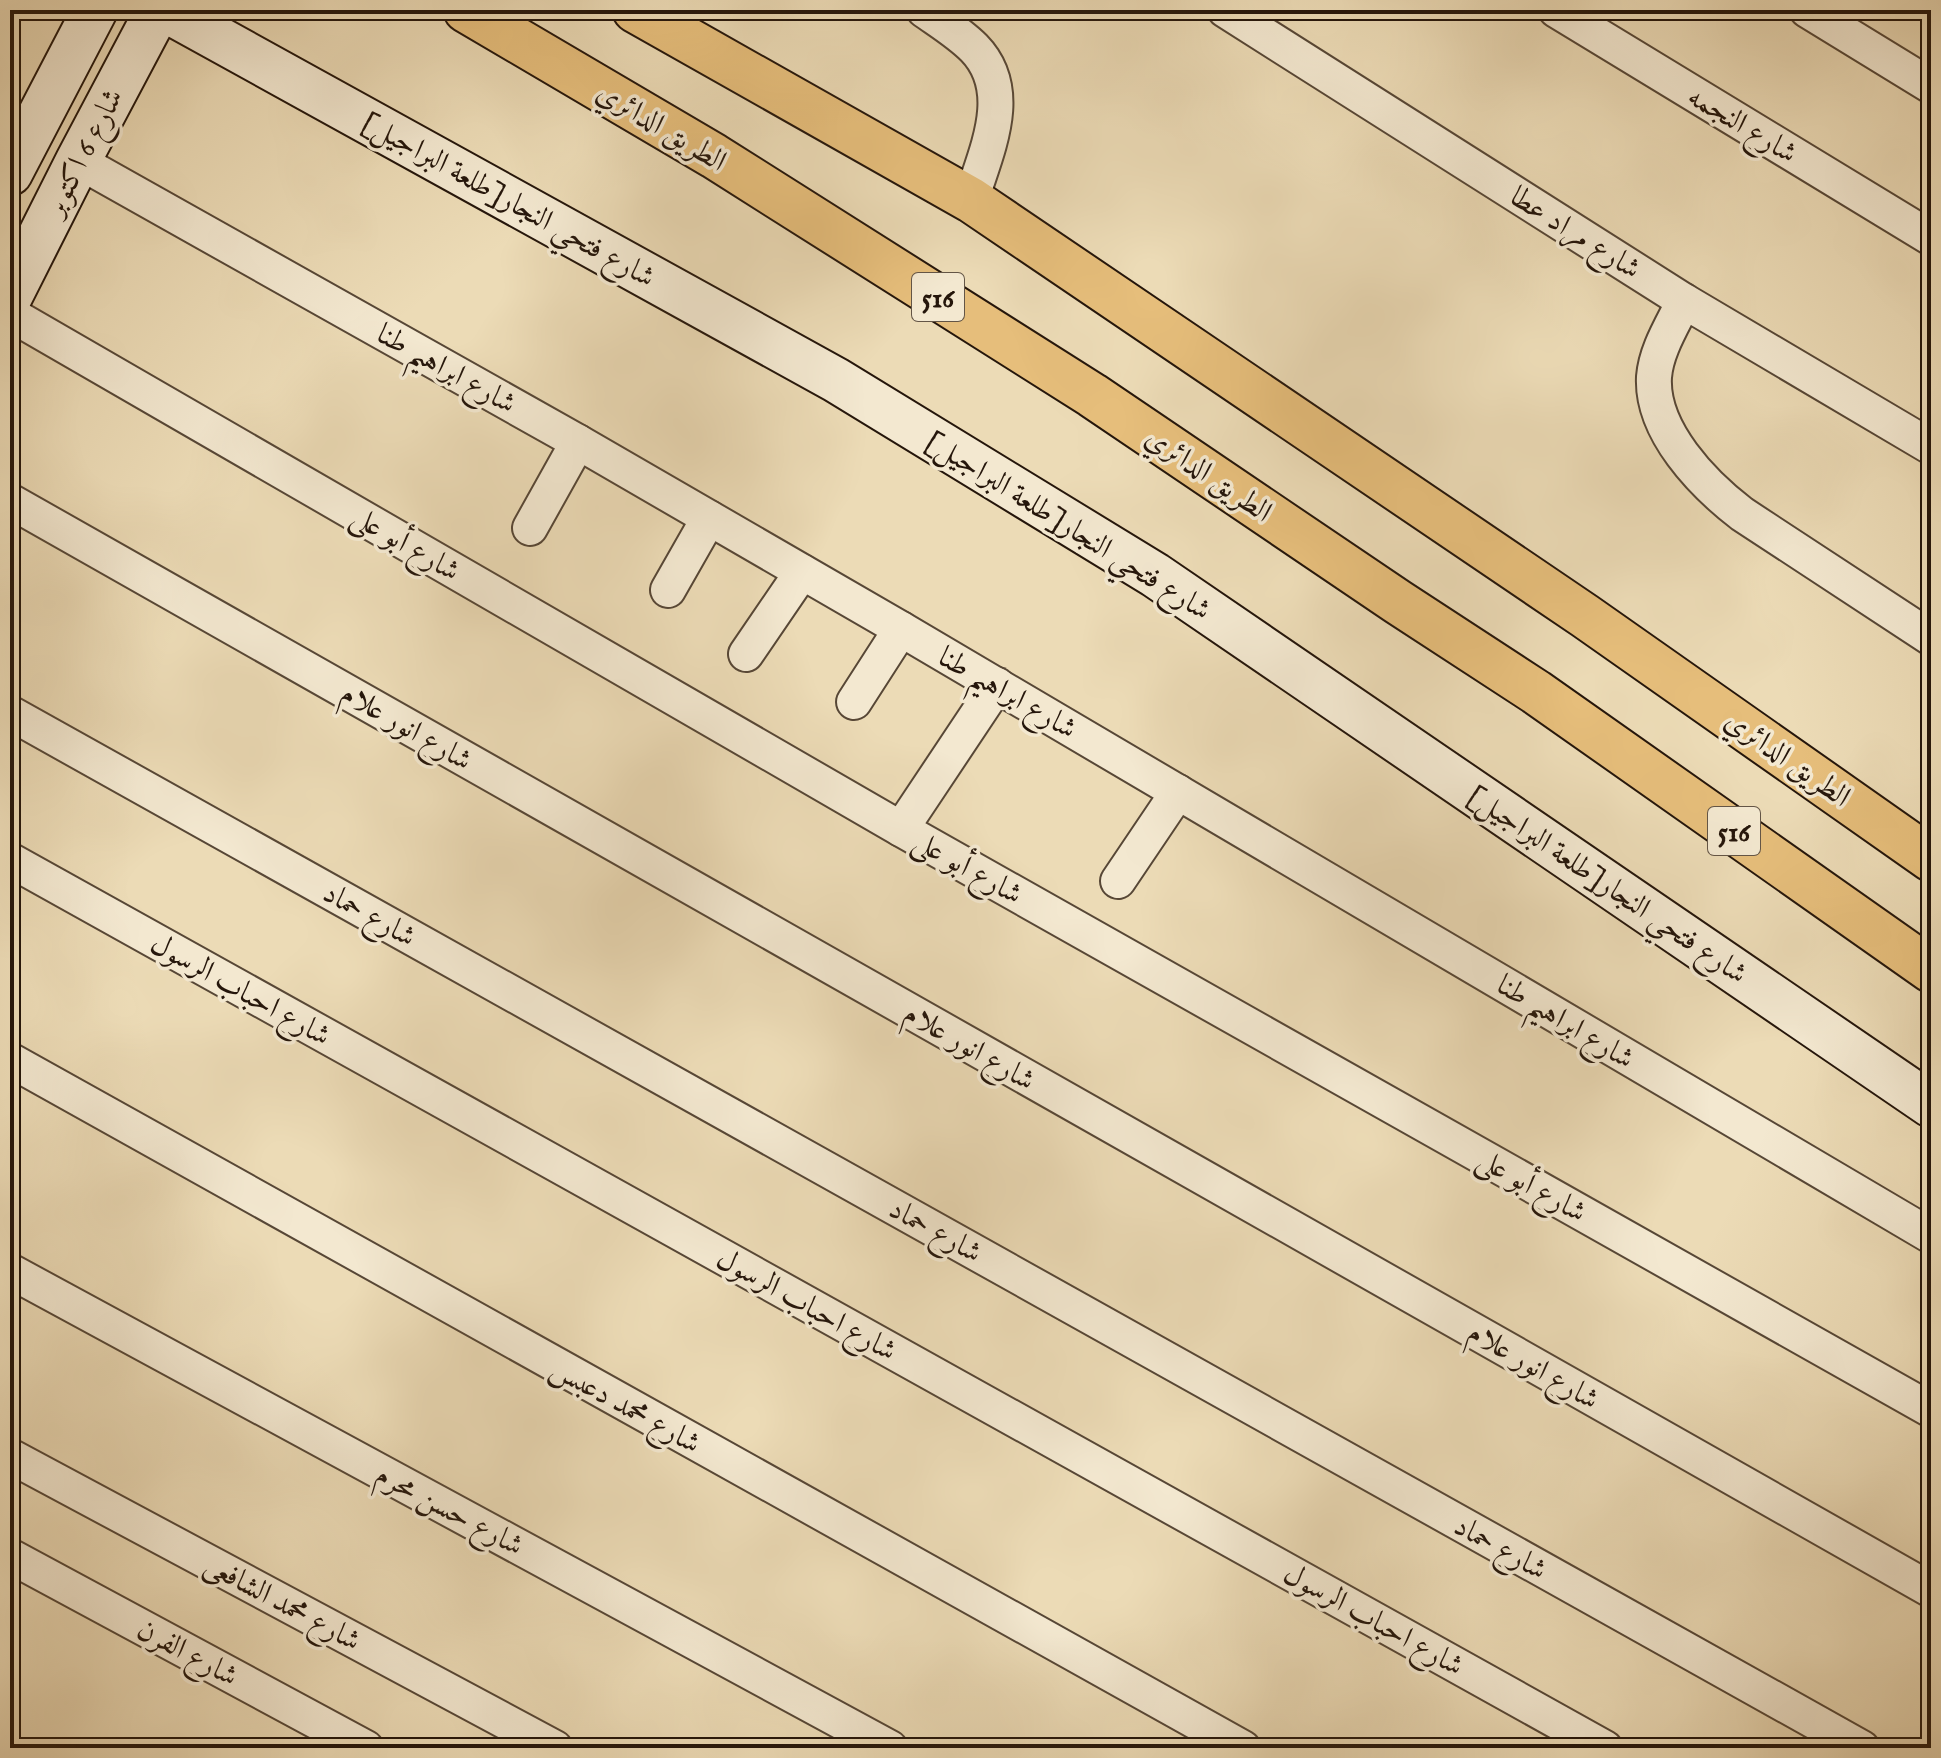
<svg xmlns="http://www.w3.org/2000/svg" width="1941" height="1758" viewBox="0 0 1941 1758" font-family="'IM FELL English',Amiri,serif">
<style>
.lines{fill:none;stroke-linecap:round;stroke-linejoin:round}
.street-casing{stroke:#574736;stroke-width:38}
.secondary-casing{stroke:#25160b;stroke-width:48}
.highway-casing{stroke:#25160b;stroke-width:48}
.street{stroke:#f3e8d0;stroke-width:34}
.secondary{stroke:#f3e8d0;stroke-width:44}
.highway{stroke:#e6be7b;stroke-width:44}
.labels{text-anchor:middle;stroke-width:7;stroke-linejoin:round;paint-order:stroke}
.shield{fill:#f3e8d0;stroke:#635546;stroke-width:2}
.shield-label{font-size:28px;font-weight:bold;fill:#25160b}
.street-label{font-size:30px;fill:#25160b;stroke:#f3e8d0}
</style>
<rect width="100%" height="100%" fill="#ecdbb6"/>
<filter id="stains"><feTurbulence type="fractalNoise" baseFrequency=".0025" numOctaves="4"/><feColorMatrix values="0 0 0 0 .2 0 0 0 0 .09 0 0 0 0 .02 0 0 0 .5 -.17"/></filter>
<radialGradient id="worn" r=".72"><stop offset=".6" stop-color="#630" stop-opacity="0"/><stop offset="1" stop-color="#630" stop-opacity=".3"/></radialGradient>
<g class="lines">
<defs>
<g id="street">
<path d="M 924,10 C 941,22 959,33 974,48 C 1016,91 986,151 971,200"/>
<path d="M 1225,10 L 1684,301 L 1931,447"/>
<path d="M 1556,10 L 1931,238"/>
<path d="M 1807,10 L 1931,86"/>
<path d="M 78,161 L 578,442 L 901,629 L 1931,1236"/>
<path d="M 1684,301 C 1673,324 1656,350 1654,377 C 1651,431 1703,484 1742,514 L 1931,638"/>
<path d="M 10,314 L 901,829 L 1931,1410"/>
<path d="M 10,501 L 1931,1590"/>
<path d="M 530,528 L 578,442"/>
<path d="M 668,590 L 709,518"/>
<path d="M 746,654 L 802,572"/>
<path d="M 854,702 L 901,629"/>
<path d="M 10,713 L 1862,1748"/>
<path d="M 901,829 L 997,685"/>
<path d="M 10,860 L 1605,1748"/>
<path d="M 1118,881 L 1178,792"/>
<path d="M 10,1060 L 1243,1748"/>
<path d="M 10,1271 L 890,1748"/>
<path d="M 10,1456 L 555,1748"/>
<path d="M 10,1556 L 366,1748"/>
</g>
<g id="secondary">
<path d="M 166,10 L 836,380 L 1155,575 L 1931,1105"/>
<path d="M 10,173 L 95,10"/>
<path d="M 10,296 L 78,161 L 158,10"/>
</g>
<g id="highway">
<path d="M 466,10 L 714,156 L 1092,395 L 1398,602 L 1536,692 L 1931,970"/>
<path d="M 635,10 L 971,200 L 1585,616 L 1931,859"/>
</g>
</defs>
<use href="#street" class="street-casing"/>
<use href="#secondary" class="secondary-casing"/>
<use href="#highway" class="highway-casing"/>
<use href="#street" class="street"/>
<use href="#secondary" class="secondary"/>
<use href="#highway" class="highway"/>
</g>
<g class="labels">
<g class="shield">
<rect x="912" y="273" width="52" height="48" rx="6"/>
<rect x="1708" y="807" width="52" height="48" rx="6"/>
</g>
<g class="shield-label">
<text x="938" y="307">516</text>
<text x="1734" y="841">516</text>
</g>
<g class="street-label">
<text transform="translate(1743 124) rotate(31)" y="10">شارع النجمه</text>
<text transform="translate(662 126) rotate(31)" y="10">الطريق الدائري</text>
<text transform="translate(83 152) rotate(-63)" y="10">شارع 6 اكتوبر</text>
<text transform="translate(509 199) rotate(29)" y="10">شارع فتحي النجار[طلعة البراجيل]</text>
<text transform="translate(1576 232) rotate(32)" y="10">شارع مراد عطا</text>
<text transform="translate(447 368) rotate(29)" y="10">شارع ابراهيم طنا</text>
<text transform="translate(1209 474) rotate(34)" y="10">الطريق الدائري</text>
<text transform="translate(1069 525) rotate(32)" y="10">شارع فتحي النجار[طلعة البراجيل]</text>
<text transform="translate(406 543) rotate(30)" y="10">شارع أبو على</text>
<text transform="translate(1008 692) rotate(30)" y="10">شارع ابراهيم طنا</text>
<text transform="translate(407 726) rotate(30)" y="10">شارع انور علام</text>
<text transform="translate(1788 758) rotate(35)" y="10">الطريق الدائري</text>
<text transform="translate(968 867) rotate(29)" y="10">شارع أبو على</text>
<text transform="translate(1608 884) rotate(34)" y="10">شارع فتحي النجار[طلعة البراجيل]</text>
<text transform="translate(370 914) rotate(29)" y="10">شارع حماد</text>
<text transform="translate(241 989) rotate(29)" y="10">شارع احباب الرسول</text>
<text transform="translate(1566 1021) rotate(31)" y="10">شارع ابراهيم طنا</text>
<text transform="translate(970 1046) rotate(30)" y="10">شارع انور علام</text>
<text transform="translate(1532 1185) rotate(29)" y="10">شارع أبو على</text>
<text transform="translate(936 1230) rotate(29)" y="10">شارع حماد</text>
<text transform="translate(807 1304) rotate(29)" y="10">شارع احباب الرسول</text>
<text transform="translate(1534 1365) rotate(30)" y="10">شارع انور علام</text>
<text transform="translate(626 1405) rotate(29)" y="10">شارع محمد دعبس</text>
<text transform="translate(450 1509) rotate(28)" y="10">شارع حسن محرم</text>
<text transform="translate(1501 1547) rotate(29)" y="10">شارع حماد</text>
<text transform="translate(283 1602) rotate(28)" y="10">شارع محمد الشافعى</text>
<text transform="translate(1374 1619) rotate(29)" y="10">شارع احباب الرسول</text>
<text transform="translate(188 1652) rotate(28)" y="10">شارع الفرن</text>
</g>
</g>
<rect width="1941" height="1758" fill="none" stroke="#ecdbb6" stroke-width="40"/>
<rect x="12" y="12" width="1917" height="1734" fill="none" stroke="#25160b" stroke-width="4"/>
<rect x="20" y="20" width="1901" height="1718" fill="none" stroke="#25160b" stroke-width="2"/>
<rect width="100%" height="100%" filter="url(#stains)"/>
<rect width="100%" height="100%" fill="url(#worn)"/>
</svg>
